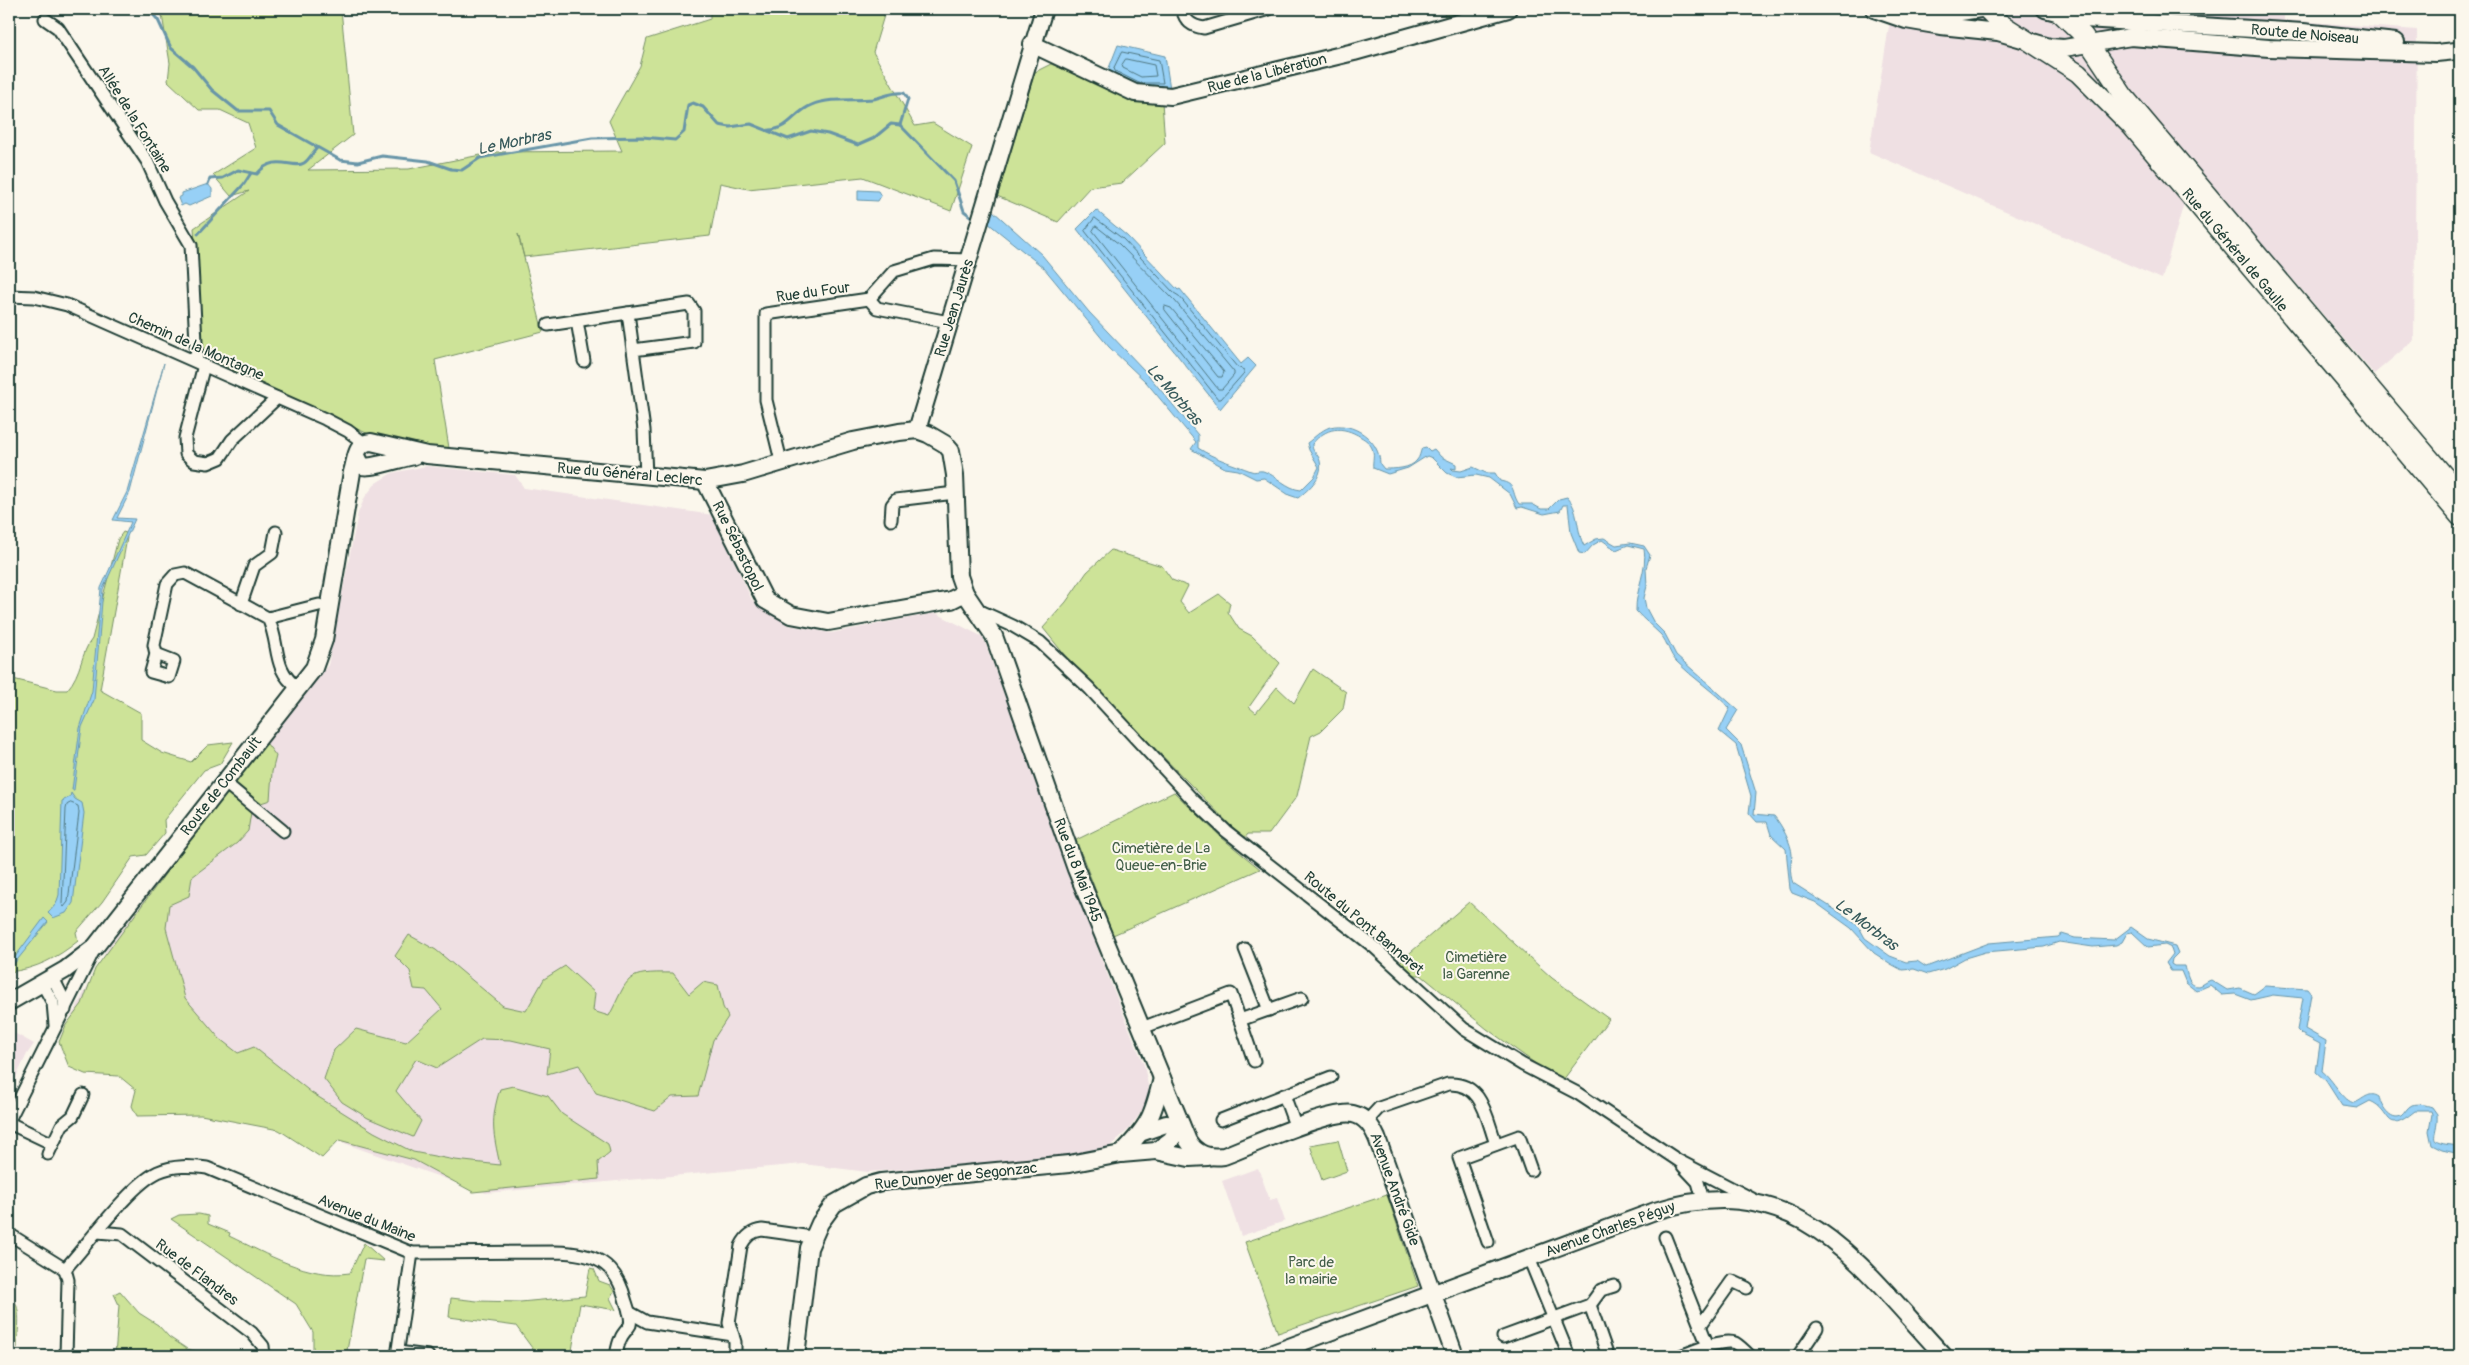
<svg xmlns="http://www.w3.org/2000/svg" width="2469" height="1365" viewBox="0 0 2469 1365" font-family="Pangolin,sans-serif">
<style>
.built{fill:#efe0e3}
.green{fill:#cde398;stroke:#769066}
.water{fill:#97d0f6;stroke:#6795a8}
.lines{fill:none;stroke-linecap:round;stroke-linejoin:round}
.shore{stroke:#4f7882;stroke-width:1}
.stream{stroke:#6795a8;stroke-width:3}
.street-casing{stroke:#1f3d34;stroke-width:15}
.secondary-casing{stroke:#1f3d34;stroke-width:20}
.primary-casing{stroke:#1f3d34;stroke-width:21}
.street{stroke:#fbf7ec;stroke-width:11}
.secondary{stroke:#fbf7ec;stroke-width:16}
.primary{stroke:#fbf7ec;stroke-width:18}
.labels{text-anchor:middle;stroke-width:4;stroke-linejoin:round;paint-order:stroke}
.street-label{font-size:15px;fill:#1f3d34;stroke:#fbf7ec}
.park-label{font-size:15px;fill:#425e48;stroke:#fbf7ec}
.water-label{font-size:16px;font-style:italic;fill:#375a5b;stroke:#fbf7ec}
</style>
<rect width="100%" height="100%" fill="#fbf7ec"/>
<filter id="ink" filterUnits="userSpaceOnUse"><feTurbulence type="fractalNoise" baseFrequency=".02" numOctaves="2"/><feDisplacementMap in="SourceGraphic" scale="10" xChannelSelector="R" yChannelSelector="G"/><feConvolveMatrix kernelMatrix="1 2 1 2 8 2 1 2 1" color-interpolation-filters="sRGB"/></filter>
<g filter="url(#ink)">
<g class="built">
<path d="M 1899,9 L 2284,9 L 2284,20 L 2417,30 L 2414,340 L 2374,374 L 2209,182 L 2184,203 L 2162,279 L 1869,152 L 1889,26 Z"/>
<path d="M 426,466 L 515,475 L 524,488 L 713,515 L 752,600 L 788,625 L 831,633 L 936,613 L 983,637 L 1104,966 L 1144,1065 L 1149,1090 L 1146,1105 L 1129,1129 L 1109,1147 L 1095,1154 L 868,1172 L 803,1164 L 486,1193 L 363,1150 L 60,1038 L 107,949 L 328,665 L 358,513 L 365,497 L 376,483 L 392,473 Z"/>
<path d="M 9,1030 L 34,1044 L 27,1054 L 9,1092 Z"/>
<path d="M 1258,1168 L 1270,1200 L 1277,1198 L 1285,1221 L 1241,1236 L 1222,1181 Z"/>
</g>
<g class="green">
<path d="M 161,9 L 341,9 L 353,135 L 308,170 L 409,169 L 496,152 L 622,151 L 609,121 L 640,66 L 647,39 L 710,19 L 710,9 L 886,9 L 873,52 L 915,126 L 933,123 L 972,147 L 951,211 L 863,177 L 748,189 L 720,183 L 710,236 L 524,257 L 518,234 L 543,332 L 435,360 L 449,448 L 390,443 L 336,420 L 203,355 L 194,228 L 249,191 L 231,196 L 213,175 L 256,148 L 248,123 L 220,110 L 199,110 L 168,81 L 170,63 Z"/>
<path d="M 1443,9 L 1473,9 L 1445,17 Z"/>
<path d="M 1051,64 L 1138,102 L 1162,102 L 1165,143 L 1122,183 L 1090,187 L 1058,222 L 997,196 L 1035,72 Z"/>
<path d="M 123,532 L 126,533 L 127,538 L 100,690 L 141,713 L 141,740 L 162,753 L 191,762 L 208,745 L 233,742 L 220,764 L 204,770 L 164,820 L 165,833 L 146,855 L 133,857 L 102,902 L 76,932 L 78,941 C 57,958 36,969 9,972 L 9,678 L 57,690 L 67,690 C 82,673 81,652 92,639 L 118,539 Z"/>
<path d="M 1111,550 L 1162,566 L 1172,580 L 1188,586 L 1180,602 L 1189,613 L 1219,594 L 1230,603 L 1228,612 L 1239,629 L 1252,636 L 1280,663 L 1249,707 L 1256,713 L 1277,687 L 1294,703 L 1313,669 L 1346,692 L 1343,709 L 1321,731 L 1311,736 L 1297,796 L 1269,834 L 1248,834 L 1244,839 L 1071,663 L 1043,628 L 1066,602 L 1087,572 Z"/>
<path d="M 267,744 L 276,756 L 272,772 L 270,800 L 252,806 L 248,831 L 237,843 L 192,877 L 189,896 L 169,905 L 166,928 L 185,998 L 220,1039 L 238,1053 L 254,1047 L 312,1093 L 374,1132 L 413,1152 L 455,1160 L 500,1165 C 493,1133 490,1121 500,1089 L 513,1086 L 548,1096 L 562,1114 L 608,1144 L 610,1152 L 598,1162 L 599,1179 L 473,1192 L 414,1160 L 339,1140 L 322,1158 L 279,1130 L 201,1115 L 137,1116 L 132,1106 L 136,1090 L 119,1076 L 85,1074 L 69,1067 L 59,1042 L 66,1025 L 82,1004 L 95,969 L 255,752 Z"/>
<path d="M 1174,792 L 1222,838 L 1260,869 L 1113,935 L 1076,840 Z"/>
<path d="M 1469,902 L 1552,978 L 1609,1019 L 1563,1080 L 1550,1074 L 1487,1029 L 1421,975 L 1410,975 L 1397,964 Z"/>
<path d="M 409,935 L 436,950 L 503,1006 L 526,1011 L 544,979 L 565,966 L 595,993 L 593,1011 L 609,1016 C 630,976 623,972 673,973 L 689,994 L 703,982 L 718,985 L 723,1007 L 728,1017 L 713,1040 L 698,1096 L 672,1097 L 655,1111 L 596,1093 L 579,1065 L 547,1074 L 550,1049 L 511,1040 L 482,1039 L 437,1068 L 416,1059 L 396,1091 L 421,1121 L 413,1137 L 368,1118 L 342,1102 L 324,1079 L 334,1050 L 356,1029 L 406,1042 L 442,1009 L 426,990 L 414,989 L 410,971 L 395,956 Z"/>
<path d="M 1338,1140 L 1347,1171 L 1322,1180 L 1310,1145 Z"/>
<path d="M 1387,1195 L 1418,1286 L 1278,1333 L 1245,1242 Z"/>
<path d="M 199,1214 L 208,1216 L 208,1224 L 230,1233 L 229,1236 C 267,1254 308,1279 350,1273 L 364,1243 L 384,1261 L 364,1259 L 346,1356 L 308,1356 L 313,1350 L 313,1332 L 296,1304 L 171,1219 L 179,1215 Z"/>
<path d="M 590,1268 L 594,1269 L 599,1281 L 610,1285 L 614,1291 L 610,1298 L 616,1310 L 580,1304 L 571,1356 L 553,1356 L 535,1352 L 516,1326 L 449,1317 L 451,1298 L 477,1301 L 520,1302 L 585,1296 Z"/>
<path d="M 120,1291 L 139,1313 L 158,1325 L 169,1337 L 187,1349 L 213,1356 L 115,1356 L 119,1305 L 114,1294 Z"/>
<path d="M 9,1295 C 24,1305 17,1332 17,1348 L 9,1346 Z"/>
</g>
<g class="water">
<path d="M 1118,45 L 1165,56 L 1170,89 L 1138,88 L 1107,73 Z"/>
<path d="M 208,184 L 212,189 L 212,196 L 189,206 L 185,204 L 181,206 L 178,198 L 182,196 L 182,193 Z"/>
<path d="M 858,190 L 878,191 L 881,196 L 878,201 L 858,200 Z"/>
<path d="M 1096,210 L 1127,236 L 1178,290 L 1180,289 L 1241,364 L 1248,358 L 1256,366 L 1220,409 L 1077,229 Z"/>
<path d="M 993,211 L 1042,255 L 1089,312 L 1144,370 L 1198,435 L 1198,448 C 1215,459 1233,464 1251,471 C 1255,473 1258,470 1263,471 C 1276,475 1287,489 1301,490 L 1314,477 L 1319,467 L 1309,450 L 1307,443 C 1314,438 1321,430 1330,427 C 1353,421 1380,440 1380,464 L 1384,469 C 1394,469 1411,469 1417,460 C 1420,457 1420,452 1422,448 L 1426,447 L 1430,451 L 1434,449 L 1441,457 L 1456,464 L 1456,469 L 1451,468 L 1453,470 L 1461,471 L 1473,467 L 1486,473 L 1495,473 L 1500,481 C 1517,484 1511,493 1519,504 L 1532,504 L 1541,509 L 1549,509 L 1559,499 L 1567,497 C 1579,508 1576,531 1584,546 L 1596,539 L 1604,538 L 1616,545 L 1630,543 L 1644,546 L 1650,555 L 1646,568 L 1647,586 L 1644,598 L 1646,608 L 1654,623 L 1665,634 L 1676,655 L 1738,710 L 1726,730 L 1741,745 L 1756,793 L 1754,814 L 1774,816 C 1781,824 1792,844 1792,855 C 1791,865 1789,873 1793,883 L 1848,918 L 1859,927 L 1865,938 L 1890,956 L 1906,962 L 1917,961 L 1926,967 L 1989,943 L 2058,937 L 2062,934 L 2075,938 L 2114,940 L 2131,927 L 2148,939 L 2175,946 L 2178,953 L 2172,959 L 2171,964 L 2174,966 L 2185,966 C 2187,973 2188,987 2199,986 C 2203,985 2207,981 2211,980 L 2227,990 L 2240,988 L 2254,994 L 2265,986 L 2307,989 L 2311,994 L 2305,1029 L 2326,1041 L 2322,1071 C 2333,1079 2343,1102 2355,1103 C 2365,1098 2370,1091 2379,1097 C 2381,1105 2390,1121 2401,1116 C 2405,1113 2407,1107 2412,1105 C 2419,1103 2426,1105 2432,1107 L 2437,1114 C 2439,1140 2421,1142 2460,1146 L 2460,1154 L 2442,1150 L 2432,1145 L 2429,1131 L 2432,1114 L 2431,1111 L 2415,1111 C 2383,1137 2393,1110 2370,1101 L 2357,1108 L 2342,1106 L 2326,1081 L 2316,1072 L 2320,1044 L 2301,1034 L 2297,1030 L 2303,998 L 2273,995 L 2251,1000 L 2235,994 L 2222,995 L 2210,985 L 2196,991 L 2186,983 L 2181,971 L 2171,971 L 2166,963 L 2173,954 L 2171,948 L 2165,945 L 2148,947 L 2132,932 L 2127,933 L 2122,942 L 2116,945 L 2093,947 L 2059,942 L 2044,947 L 1985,952 L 1965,958 L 1945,969 L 1928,974 L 1914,969 L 1902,970 L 1891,964 L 1874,953 L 1851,928 L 1815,902 L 1792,893 L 1790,889 L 1786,849 L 1771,835 L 1767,822 L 1757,822 L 1749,813 L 1751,796 L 1736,745 L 1719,731 L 1730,708 C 1713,691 1693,678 1677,662 C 1669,654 1668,643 1661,635 C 1653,627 1644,620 1636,611 C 1635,590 1648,569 1644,549 L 1628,545 L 1616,550 L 1602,540 L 1593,545 L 1585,554 L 1579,553 L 1571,533 L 1568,505 L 1563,505 L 1560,511 L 1544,514 L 1522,507 L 1517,508 L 1510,494 L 1489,478 L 1476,475 L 1456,477 L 1447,473 L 1432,458 L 1427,456 L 1408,468 L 1388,474 L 1373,468 C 1372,461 1375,455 1372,448 C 1369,442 1366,440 1361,437 C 1342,425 1326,427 1312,444 C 1312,452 1316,452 1319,458 C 1326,475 1309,489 1298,498 L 1289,495 L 1264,478 L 1256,479 L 1238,470 L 1225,468 L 1191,449 L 1196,442 L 1146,382 L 1109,347 L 1044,268 L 988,223 Z"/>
<path d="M 164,363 L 130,492 L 117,518 L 135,519 L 103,589 L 94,700 L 82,727 L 74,790 L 72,790 L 80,728 L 92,691 L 101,588 L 131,522 L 113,520 L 127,492 Z"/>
<path d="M 71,793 L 75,799 L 82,803 L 84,813 L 73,903 L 66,913 L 53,918 L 48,913 L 56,904 L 59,895 L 62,801 L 70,797 Z"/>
<path d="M 44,918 L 48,922 L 9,970 L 9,965 Z"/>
</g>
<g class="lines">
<g class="shore">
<path d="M 1122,52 L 1159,60 L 1163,83 L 1139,83 L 1115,71 L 1114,68 Z"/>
<path d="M 1126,59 L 1154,65 L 1156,76 L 1141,77 L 1123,68 L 1122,65 Z"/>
<path d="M 1095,218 L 1123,239 L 1174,293 L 1179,296 L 1237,367 L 1244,370 L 1244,373 L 1221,399 L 1218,399 L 1085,231 Z"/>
<path d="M 1096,226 L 1119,244 L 1175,301 L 1234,372 L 1234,375 L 1222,389 L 1218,389 L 1093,231 Z"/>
<path d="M 1165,306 L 1171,308 L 1224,372 L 1222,377 L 1218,377 L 1165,310 Z"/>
<path d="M 71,803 L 78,806 L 79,813 L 68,902 L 64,907 L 62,904 L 66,809 L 67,805 Z"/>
</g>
<g class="stream">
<path d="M 148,9 L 158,20 L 171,48 L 193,67 L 212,90 L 238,111 L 269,111 L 278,125 L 340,160 L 358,162 L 382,156 L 428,161 L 451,169 L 462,170 L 480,158 L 592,138 L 642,137 L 675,140 L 684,132 L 688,105 L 693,103 L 703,107 L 719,125 L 730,127 L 751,124 L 788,139 L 811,131 L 828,134 L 858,145 L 874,138 L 891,124 L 900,125 L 954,181 L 964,211 L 973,218"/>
<path d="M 769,130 C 790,129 794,112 812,105 C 831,97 853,101 873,99 C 883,97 894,91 904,93 L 908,99 L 900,125"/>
<path d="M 208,184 L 210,179 L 223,178 L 238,170 L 257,174 C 275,152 293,170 304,163 C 309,160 313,152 317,148"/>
<path d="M 198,234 L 244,184 L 251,173"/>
</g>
<defs>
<g id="street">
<path d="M 1182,9 C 1185,21 1191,26 1204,28 L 1269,9"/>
<path d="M 45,19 L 58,28 L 147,161 L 165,201 L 191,245 L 197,362"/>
<path d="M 9,296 L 34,297 L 67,305 L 325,419 L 348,431 L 364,443"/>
<path d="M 869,299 L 877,308 L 949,322"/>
<path d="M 577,321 L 584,361"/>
<path d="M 548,325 L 628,313"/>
<path d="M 633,350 L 628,313 L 689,304 L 694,311 L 694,342 L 633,350 L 644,430 L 646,476"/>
<path d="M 204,365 L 185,438 L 186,454 L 194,461 L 208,463 L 220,458 L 232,440 L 277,398"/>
<path d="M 781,461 L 766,400 L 766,314 L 869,299 L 894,271 L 934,259 L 969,260"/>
<path d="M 891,520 L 892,505 L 896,500 L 955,493"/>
<path d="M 241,604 L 254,566 L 272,553 L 276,532"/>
<path d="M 976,609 L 1013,626 L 1040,642 L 1089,688 L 1193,800 L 1226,831 L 1374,947 L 1464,1029 L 1523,1065 L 1577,1093 L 1679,1161 L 1758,1202"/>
<path d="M 268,618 L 319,605"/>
<path d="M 156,654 L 154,645 L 167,584 L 175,575 L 185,573 L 268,618 C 281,646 271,668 298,688"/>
<path d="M 156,654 L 174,661 L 169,677 L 151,672 Z"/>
<path d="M 224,782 L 283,831"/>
<path d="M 1245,949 L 1269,1010"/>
<path d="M 53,978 L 64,1000 L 65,1010"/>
<path d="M 42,983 L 53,1003 L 55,1025"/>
<path d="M 1240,1020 L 1302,998"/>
<path d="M 1142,1028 L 1231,994 L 1254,1061"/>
<path d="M 1284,1095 L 1296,1128"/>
<path d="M 9,1120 L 95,948"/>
<path d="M 1221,1120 L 1331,1077"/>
<path d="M 1367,1121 L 1379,1108 L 1448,1084 C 1483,1082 1486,1117 1496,1144"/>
<path d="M 9,1123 L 53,1144"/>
<path d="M 48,1154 L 62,1125 L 73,1116 L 83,1095"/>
<path d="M 1683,1166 L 1698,1182 L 1703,1200"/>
<path d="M 97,1232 L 122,1234 L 252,1333 L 263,1346 L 264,1356"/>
<path d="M 9,1234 L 65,1269"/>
<path d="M 1665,1237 L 1708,1346"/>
<path d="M 1488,1242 L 1459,1158 L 1519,1136 L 1531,1170"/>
<path d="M 1529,1258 L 1569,1356"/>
<path d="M 65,1269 C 88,1244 130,1185 158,1172 C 174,1165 190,1166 207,1168 L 412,1253 L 555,1252 C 594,1253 616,1261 626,1302 C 628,1308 632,1318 630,1325 C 628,1329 623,1333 621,1338 C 618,1343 617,1350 616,1356"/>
<path d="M 65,1269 L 68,1280 L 66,1356"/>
<path d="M 1590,1305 L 1601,1290 L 1614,1286"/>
<path d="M 629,1312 L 647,1322 L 733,1335"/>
<path d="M 1700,1326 L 1732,1281 L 1747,1288"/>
<path d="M 1503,1337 L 1590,1305 L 1608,1356"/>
<path d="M 398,1352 L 428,1356"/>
<path d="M 397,1356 L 412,1253"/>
<path d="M 735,1356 L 735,1342 L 729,1323 L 741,1246 C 746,1236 752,1231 762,1230 L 812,1237"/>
<path d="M 1680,1356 C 1692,1352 1723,1338 1735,1343 C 1740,1346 1746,1352 1750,1356"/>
<path d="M 1798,1356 L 1817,1328"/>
</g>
<g id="secondary">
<path d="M 1874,9 L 1906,20 L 1941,26 L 1998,32 L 2050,47 L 2064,48 L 2131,37 L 2269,48 L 2436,53 L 2456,51"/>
<path d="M 1911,9 L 1947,14 L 1980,9"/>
<path d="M 2045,9 L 2084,19 L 2303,32 L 2396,42"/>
<path d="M 1032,44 L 1135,93 L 1171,96 L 1354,52 L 1508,9"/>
<path d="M 917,430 L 1044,9"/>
<path d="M 357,456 L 362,466 C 370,469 402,458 414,456"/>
<path d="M 705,481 L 765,600 L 791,615 L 828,622 L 951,600 L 965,593"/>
<path d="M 9,1002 L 65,970 L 95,947 L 314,668 L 324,640 L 352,472 C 356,460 355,443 371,442 L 427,455 L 705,481 L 743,474 L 853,441 L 899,432 L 917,430 L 928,434 L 945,444 L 951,451 L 955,475 L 959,576 L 965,593 L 994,636 L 1076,869 L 1188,1141 C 1197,1155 1209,1158 1224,1156 C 1250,1146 1331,1109 1353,1114 C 1366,1117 1372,1127 1377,1138 L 1455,1356"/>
<path d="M 1143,1132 L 1166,1124 L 1181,1125"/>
<path d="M 1156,1151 L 1189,1158 L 1208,1157"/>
<path d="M 1121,1154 C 1149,1126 1153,1116 1162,1078"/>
<path d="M 796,1356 L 809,1248 L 820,1223 L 834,1204 L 866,1186 L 881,1182 L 1069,1164 L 1121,1154 L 1156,1151 L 1171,1140 L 1181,1125"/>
<path d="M 1265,1356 L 1655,1211 C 1799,1167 1858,1264 1944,1356"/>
</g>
<g id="primary">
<path d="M 1986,9 L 1999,22 L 2078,73 L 2131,126 L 2460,517"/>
<path d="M 2056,9 L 2084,36 L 2124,96 L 2460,494"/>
</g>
</defs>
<use href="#street" class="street-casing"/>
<use href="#secondary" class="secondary-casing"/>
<use href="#primary" class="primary-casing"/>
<use href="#street" class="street"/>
<use href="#secondary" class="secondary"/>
<use href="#primary" class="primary"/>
</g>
</g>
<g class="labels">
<g class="street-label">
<text transform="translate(2305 34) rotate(5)" y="5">Route de Noiseau</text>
<text transform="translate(1267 73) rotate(-14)" y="5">Rue de la Libération</text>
<text transform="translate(135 119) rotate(58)" y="5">Allée de la Fontaine</text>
<text transform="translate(2235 250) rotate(50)" y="5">Rue du Général de Gaulle</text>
<text transform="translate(813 292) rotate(-8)" y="5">Rue du Four</text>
<text transform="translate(954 308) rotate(-73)" y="5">Rue Jean Jaurès</text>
<text transform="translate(196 346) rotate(24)" y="5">Chemin de la Montagne</text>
<text transform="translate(630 474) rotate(5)" y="5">Rue du Général Leclerc</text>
<text transform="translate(738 546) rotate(64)" y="5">Rue Sébastopol</text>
<text transform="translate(221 786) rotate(-52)" y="5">Route de Combault</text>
<text transform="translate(1078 870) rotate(69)" y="5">Rue du 8 Mai 1945</text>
<text transform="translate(1364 923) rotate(40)" y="5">Route du Pont Banneret</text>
<text transform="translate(956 1176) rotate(-6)" y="5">Rue Dunoyer de Segonzac</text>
<text transform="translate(1395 1189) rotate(70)" y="5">Avenue André Gide</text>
<text transform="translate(367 1218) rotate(22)" y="5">Avenue du Maine</text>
<text transform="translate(1610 1229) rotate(-20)" y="5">Avenue Charles Péguy</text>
<text transform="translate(197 1272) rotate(37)" y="5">Rue de Flandres</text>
</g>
<g class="park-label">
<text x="1161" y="853">Cimetière de La<tspan x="1161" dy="17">Queue-en-Brie</tspan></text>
<text x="1476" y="962">Cimetière<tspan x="1476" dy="17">la Garenne</tspan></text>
<text x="1311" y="1267">Parc de<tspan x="1311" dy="17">la mairie</tspan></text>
</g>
<g class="water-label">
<text transform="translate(514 141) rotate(-12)" y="6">Le Morbras</text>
<text transform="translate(1175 394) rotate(49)" y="6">Le Morbras</text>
<text transform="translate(1867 924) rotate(37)" y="6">Le Morbras</text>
</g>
</g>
<rect width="2469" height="1365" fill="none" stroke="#fbf7ec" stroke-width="30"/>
<rect x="15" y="15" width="2439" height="1335" fill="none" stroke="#1f3d34" stroke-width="2" filter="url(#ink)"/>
</svg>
